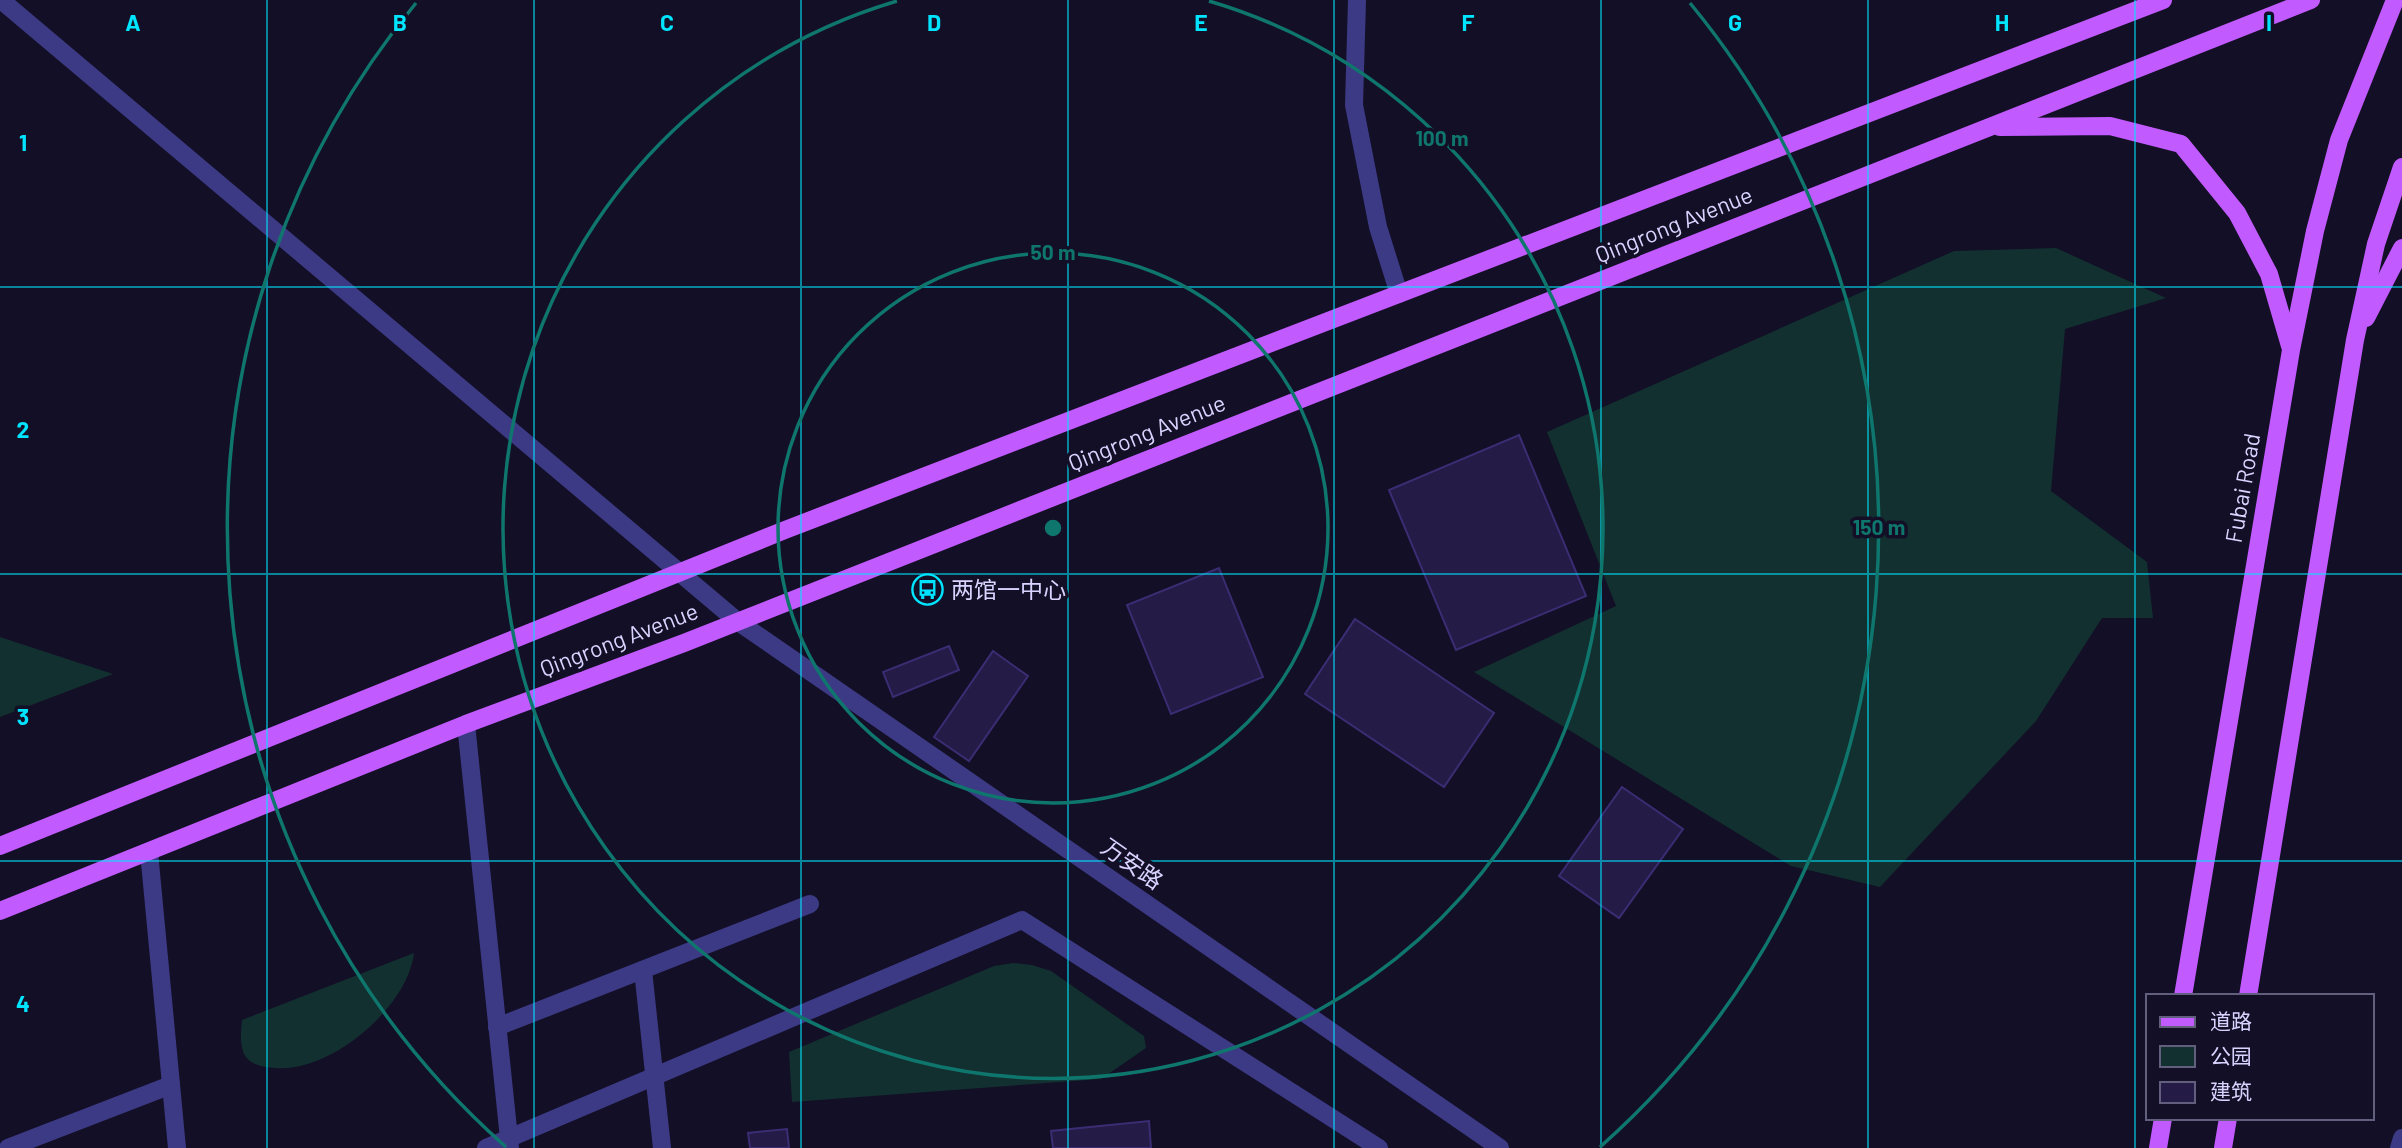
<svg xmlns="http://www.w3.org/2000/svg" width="2402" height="1148" viewBox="0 0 2402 1148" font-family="Barlow,'Noto Sans SC',sans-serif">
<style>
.green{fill:#12302f}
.building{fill:#241b47;stroke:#3b2d73;stroke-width:2}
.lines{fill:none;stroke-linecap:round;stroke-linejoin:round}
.minor{stroke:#3d3a85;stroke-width:18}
.primary{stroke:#c25bff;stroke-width:18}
.grid{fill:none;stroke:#00e5ff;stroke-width:2;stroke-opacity:0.55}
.ring{fill:none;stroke:#0f766e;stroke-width:3.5}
.labels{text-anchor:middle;stroke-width:7;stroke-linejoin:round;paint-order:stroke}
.street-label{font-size:23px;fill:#d9d4ff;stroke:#130f26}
.poi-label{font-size:23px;fill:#d9d4ff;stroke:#130f26;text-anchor:start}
.grid-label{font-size:23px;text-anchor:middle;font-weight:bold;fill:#00e5ff;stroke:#130f26;stroke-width:7;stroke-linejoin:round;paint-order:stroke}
.centre{fill:#0f766e;stroke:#130f26;stroke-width:3.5}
.ring-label{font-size:21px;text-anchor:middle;font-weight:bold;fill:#0f766e;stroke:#130f26;stroke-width:7;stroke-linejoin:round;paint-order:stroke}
</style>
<rect width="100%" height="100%" fill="#130f26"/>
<g class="green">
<path d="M 2056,248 L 2166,298 L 2065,329 L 2051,491 L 2147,562 L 2153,618 L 2102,618 L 2036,721 L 1880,887 L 1791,866 L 1474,672 L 1616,606 L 1547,432 L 1954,251 Z"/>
<path d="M 0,637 L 113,674 L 0,717 Z"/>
<path d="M 414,953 C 408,1007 331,1073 275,1068 C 265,1067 253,1066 246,1057 C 239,1047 241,1031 242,1020 Z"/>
<path d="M 1013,963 L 1032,965 L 1051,971 L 1144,1036 L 1146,1048 L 1101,1079 L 792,1102 L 789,1052 L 994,966 Z"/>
</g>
<g class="building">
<path d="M 1519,435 L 1586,596 L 1456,650 L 1389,490 Z"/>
<path d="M 1219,568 L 1263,677 L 1171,714 L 1127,605 Z"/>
<path d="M 1355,619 L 1494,713 L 1444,787 L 1305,694 Z"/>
<path d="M 949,646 L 959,670 L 893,697 L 883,672 Z"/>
<path d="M 993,651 L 1028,676 L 969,761 L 934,737 Z"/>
<path d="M 1622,787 L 1683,829 L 1619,918 L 1559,876 Z"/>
<path d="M 1149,1121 L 1151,1148 L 1053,1148 L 1051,1131 Z"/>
<path d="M 787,1129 L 789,1148 L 750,1148 L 748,1133 Z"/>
</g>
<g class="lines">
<g class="minor">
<path d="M 1,0 L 737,621 L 1500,1148"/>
<path d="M 1357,0 L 1354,105 L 1378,227 L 1399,294"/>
<path d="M 466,724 L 510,1148"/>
<path d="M 149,852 L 177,1148"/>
<path d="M 643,970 L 662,1148"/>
<path d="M 497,1027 L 810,904"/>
<path d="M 8,1148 L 171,1085"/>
<path d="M 486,1148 L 1022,920 L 1379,1148"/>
<path d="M 2399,1148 L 2402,1138"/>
</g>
<g class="primary">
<path d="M 2000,127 L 2110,126 L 2181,144 L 2237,213 L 2269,274 L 2290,346"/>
<path d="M 2366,318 L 2402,248"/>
<path d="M 0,846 L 785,530 L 2163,0"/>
<path d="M 0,911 L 466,724 L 684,643 L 2311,0"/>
<path d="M 2183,996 L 2291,350 L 2315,231 L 2339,140 L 2395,0"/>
<path d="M 2248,996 L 2355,340 L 2376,244 L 2402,167"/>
<path d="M 2158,1148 L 2163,1118"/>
<path d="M 2223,1148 L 2228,1118"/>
</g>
</g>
<path class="grid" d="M 267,0 L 267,1148M 534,0 L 534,1148M 801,0 L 801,1148M 1068,0 L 1068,1148M 1334,0 L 1334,1148M 1601,0 L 1601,1148M 1868,0 L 1868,1148M 2135,0 L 2135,1148M 0,287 L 2402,287M 0,574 L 2402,574M 0,861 L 2402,861"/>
<g class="ring">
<circle cx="1053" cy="528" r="275"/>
<path d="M1209 1A550 550 0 1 1 897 1"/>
<path d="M506 1147A826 826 0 0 1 416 3M1690 3A826 826 0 0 1 1600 1147"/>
</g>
<defs>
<symbol id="bus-ring" viewBox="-11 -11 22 22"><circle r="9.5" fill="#130f26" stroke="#00e5ff" stroke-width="1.5"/><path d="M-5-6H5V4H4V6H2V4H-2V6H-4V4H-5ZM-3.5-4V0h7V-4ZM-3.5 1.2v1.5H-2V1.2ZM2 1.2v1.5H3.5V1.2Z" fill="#00e5ff"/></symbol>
</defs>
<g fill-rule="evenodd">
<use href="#bus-ring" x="910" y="572" width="35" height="35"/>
</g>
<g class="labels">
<g class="street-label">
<text transform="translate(1674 225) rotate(-22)" y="8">Qingrong Avenue</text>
<text transform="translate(1147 433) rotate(-22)" y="8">Qingrong Avenue</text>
<text transform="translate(2243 488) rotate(-80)" y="8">Fubai Road</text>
<text transform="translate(619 640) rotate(-21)" y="8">Qingrong Avenue</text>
<text transform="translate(1132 864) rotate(35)" y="8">万安路</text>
</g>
<g class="poi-label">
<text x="951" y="598">两馆一中心</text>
</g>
</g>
<g class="grid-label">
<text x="133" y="31">A</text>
<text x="400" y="31">B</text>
<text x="667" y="31">C</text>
<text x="934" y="31">D</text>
<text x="1201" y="31">E</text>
<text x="1468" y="31">F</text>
<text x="1735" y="31">G</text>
<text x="2002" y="31">H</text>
<text x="2269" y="31">I</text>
<text x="23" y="151">1</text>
<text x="23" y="438">2</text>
<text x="23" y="725">3</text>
<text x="23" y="1012">4</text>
</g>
<circle cx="1053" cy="528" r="10" class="centre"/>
<g class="ring-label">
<text x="1442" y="146">100 m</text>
<text x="1053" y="260">50 m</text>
<text x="1879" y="535">150 m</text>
</g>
<rect x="2146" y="994" width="228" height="126" fill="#130f26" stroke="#625e7d" stroke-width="2"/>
<rect x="2160" y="1017" width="35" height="10" fill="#c25bff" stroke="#625e7d" stroke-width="2"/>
<text x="2210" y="1029" font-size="21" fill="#d9d4ff">道路</text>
<rect x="2160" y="1046" width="35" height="21" fill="#12302f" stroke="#625e7d" stroke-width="2"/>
<text x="2210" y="1064" font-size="21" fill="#d9d4ff">公园</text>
<rect x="2160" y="1082" width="35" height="21" fill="#241b47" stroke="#625e7d" stroke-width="2"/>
<text x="2210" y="1099" font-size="21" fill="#d9d4ff">建筑</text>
</svg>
